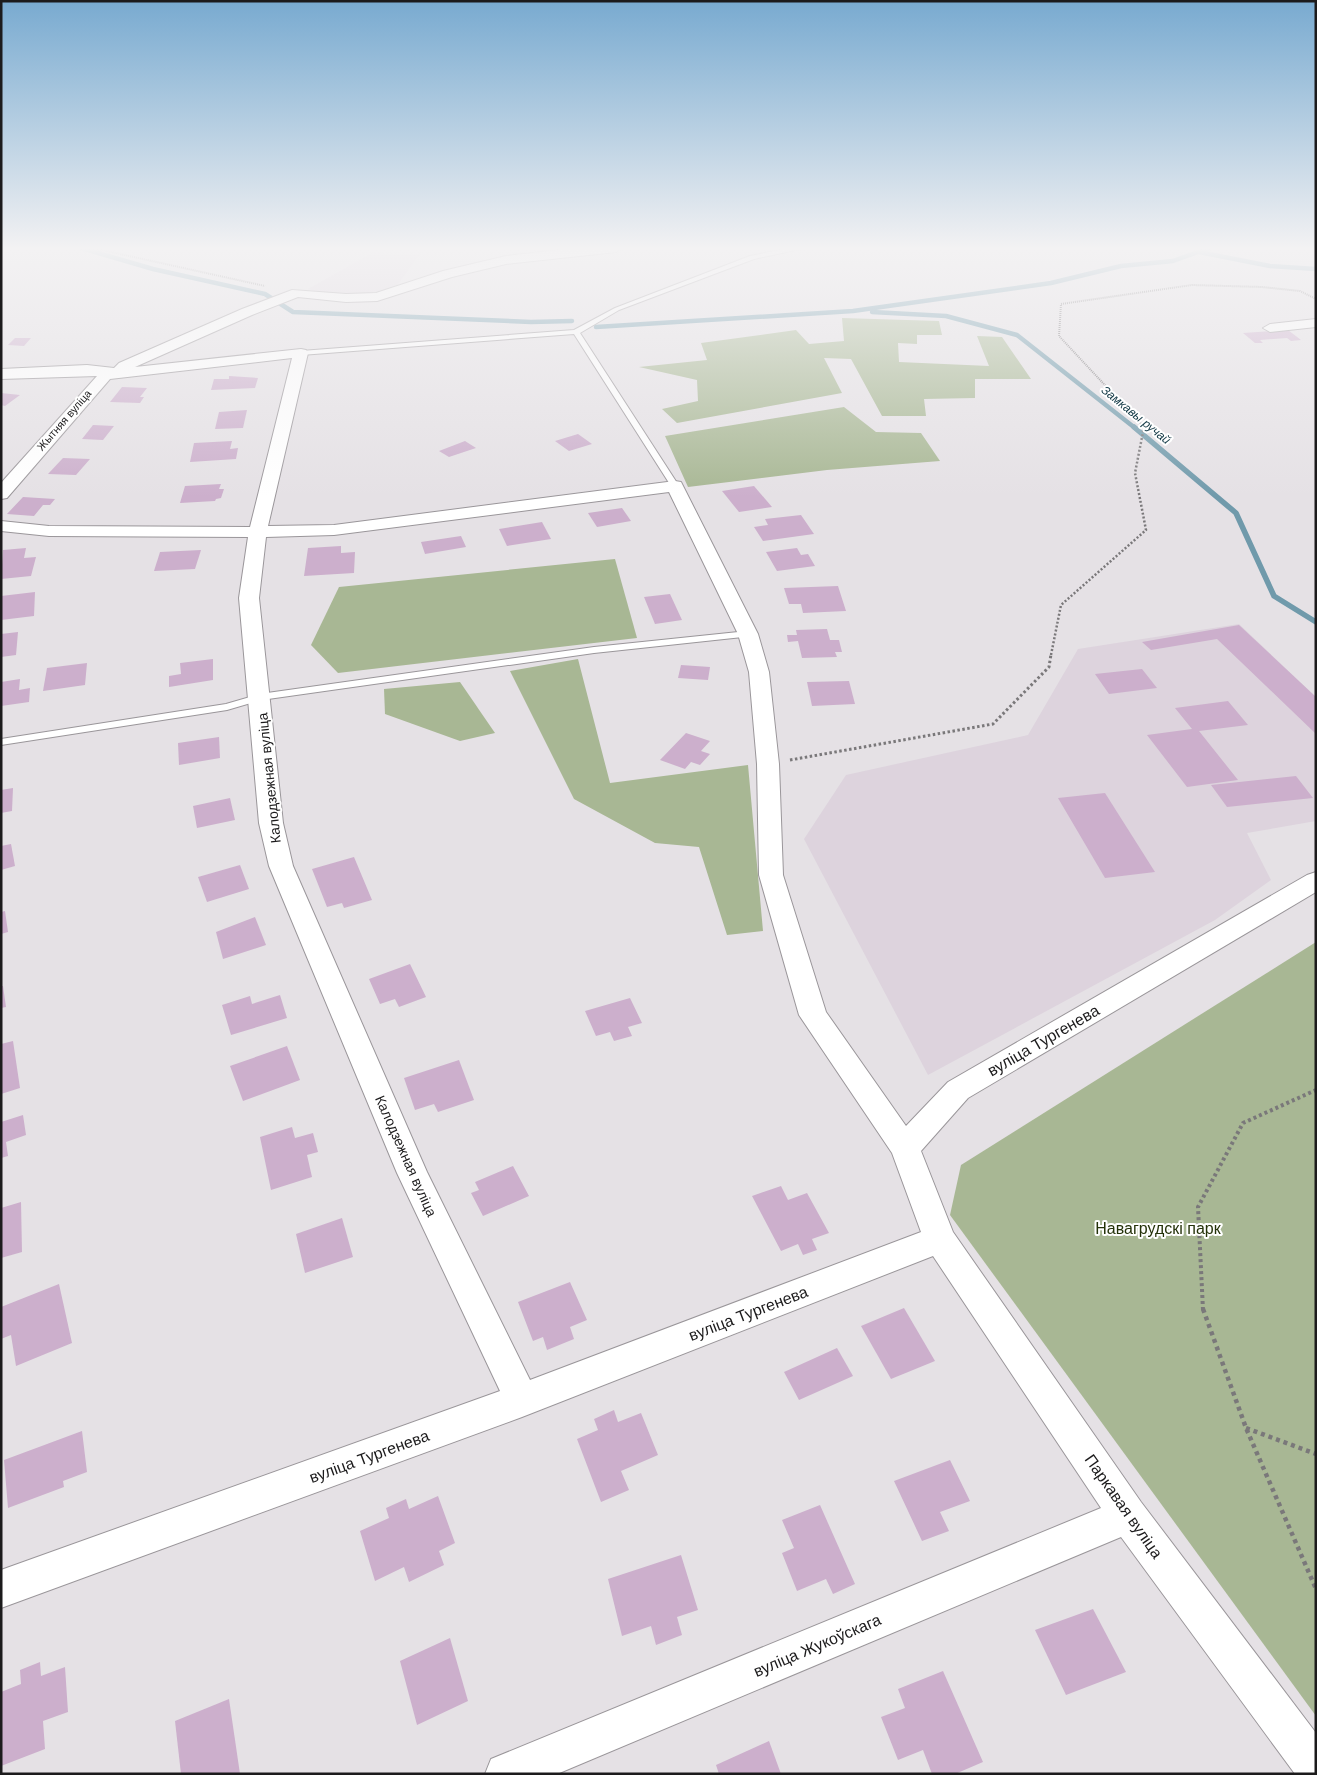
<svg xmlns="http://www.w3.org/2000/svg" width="1317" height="1775" viewBox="0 0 1317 1775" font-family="Helvetica,sans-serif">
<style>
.built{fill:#ddd3dd}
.forest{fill:#a8b794}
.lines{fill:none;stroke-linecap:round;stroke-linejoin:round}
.stream-far1{stroke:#709aab;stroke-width:4.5}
.stream{stroke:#709aab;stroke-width:5.5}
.building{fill:#ccafcc}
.lane-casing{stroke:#9a969a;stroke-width:2}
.street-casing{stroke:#9a969a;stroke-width:2}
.path-far4{stroke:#7a787a;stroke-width:2;stroke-dasharray:1 1;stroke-linecap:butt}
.path-far3{stroke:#7a787a;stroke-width:2.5;stroke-dasharray:2 2;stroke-linecap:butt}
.path-far2{stroke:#7a787a;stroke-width:3;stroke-dasharray:2.5 2.5;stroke-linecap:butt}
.path-far1{stroke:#7a787a;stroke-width:4;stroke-dasharray:3 3;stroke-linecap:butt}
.path{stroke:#7a787a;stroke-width:4.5;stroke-dasharray:4 4;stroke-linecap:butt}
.lane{fill:#fff;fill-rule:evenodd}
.street{fill:#fff;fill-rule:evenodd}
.labels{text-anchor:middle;stroke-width:4;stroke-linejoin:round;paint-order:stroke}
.far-street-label{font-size:11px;fill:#1c1b1c;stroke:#fff}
.far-water-label{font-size:12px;font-style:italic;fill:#0f3643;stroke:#fff}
.street-label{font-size:14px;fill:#1c1b1c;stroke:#fff}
.near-street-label{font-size:16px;fill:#1c1b1c;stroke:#fff}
.near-park-label{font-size:16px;fill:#243209;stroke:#fff}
</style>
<rect width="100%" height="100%" fill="#e5e1e5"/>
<g class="built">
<path d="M 372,253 L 419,255 L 396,287 L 366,294 L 322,294 L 308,289 Z"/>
<path d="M 1239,624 L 1316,697 L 1316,821 L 1247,833 L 1271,880 L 1215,920 L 928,1075 L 804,839 L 846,775 L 1028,735 L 1078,649 Z"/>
</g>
<g class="forest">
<path d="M 842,318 L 939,321 L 942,335 L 917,335 L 917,344 L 898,343 L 899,362 L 989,366 L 977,336 L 1002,337 L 1031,379 L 975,379 L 975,398 L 924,399 L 926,416 L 882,416 L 851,359 L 824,358 L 842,393 L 677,423 L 662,409 L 698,401 L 697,380 L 639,367 L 707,360 L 701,343 L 796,330 L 809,344 L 844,341 Z"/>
<path d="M 844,407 L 876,432 L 921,433 L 940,461 L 827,470 L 688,487 L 665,436 Z"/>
<path d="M 615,559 L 637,638 L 338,673 L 311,645 L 339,587 Z"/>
<path d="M 578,659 L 610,783 L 748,765 L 763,931 L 727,935 L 699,847 L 655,843 L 574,799 L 510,671 Z"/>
<path d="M 460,682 L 495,733 L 460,741 L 385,714 L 384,689 Z"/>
<path d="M 1316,942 L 1316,1716 L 950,1215 L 961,1165 Z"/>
</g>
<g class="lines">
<g class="stream-far1">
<path d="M 81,248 L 153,269 L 265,294 L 293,312 L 531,322 L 572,321"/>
<path d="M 1199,252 L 1270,266 L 1316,269"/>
<path d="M 872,312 L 946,316 L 1017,335 L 1135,428"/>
<path d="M 596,327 L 853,311 L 1051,283 L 1121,266 L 1173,261 L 1209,248"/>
</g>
<path class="stream" d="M 1134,427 L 1236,513 L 1274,596 L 1316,622"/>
</g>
<g class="building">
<path d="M 1288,330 L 1301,340 L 1291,341 L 1287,338 L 1260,340 L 1263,343 L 1255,343 L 1243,333 Z"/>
<path d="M 15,338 L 31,338 L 24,346 L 8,345 Z"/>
<path d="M 229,376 L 258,378 L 255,388 L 211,390 L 214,379 L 229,379 Z"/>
<path d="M 122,387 L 147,388 L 140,397 L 144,397 L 140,403 L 110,402 Z"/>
<path d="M 1,393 L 20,395 L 5,406 L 1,405 Z"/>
<path d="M 247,410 L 243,428 L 215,429 L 219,412 Z"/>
<path d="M 93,425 L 114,426 L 103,440 L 82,439 Z"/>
<path d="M 578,434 L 592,444 L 569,451 L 555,441 Z"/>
<path d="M 232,441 L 230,449 L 238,448 L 236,459 L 190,462 L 194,443 Z"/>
<path d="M 465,441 L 476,448 L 449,457 L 439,451 Z"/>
<path d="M 63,458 L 90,459 L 76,475 L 48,474 Z"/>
<path d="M 221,484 L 219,489 L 224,489 L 221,498 L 216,499 L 215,501 L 180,503 L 185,486 Z"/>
<path d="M 754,486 L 772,507 L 739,512 L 722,491 Z"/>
<path d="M 23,497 L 55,499 L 50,505 L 43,505 L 34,516 L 7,514 Z"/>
<path d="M 622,508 L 631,521 L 597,527 L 588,513 Z"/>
<path d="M 801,515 L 814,534 L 763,541 L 754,527 L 768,525 L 765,519 Z"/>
<path d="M 542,522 L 551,539 L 507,546 L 499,529 Z"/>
<path d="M 461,536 L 466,547 L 425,554 L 421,542 Z"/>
<path d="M 341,546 L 341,553 L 355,552 L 354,573 L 304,576 L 308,548 Z"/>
<path d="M 26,548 L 24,558 L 36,557 L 31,576 L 1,579 L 3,550 Z"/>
<path d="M 797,548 L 801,555 L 808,554 L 815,566 L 777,571 L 766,552 Z"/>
<path d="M 201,550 L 195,569 L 154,571 L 160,552 Z"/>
<path d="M 838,586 L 846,611 L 803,613 L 801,604 L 789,604 L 784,588 Z"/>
<path d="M 35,592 L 34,616 L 1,620 L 1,596 Z"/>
<path d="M 670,594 L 682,620 L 655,624 L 644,597 Z"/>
<path d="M 1239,625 L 1316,697 L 1316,734 L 1217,639 L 1151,650 L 1142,642 Z"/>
<path d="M 827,629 L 830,640 L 839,640 L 842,652 L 835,652 L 837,657 L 802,658 L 798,641 L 788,642 L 787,635 L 797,635 L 796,630 Z"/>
<path d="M 18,632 L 16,655 L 1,657 L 1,634 Z"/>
<path d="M 213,659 L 213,680 L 169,687 L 169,676 L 181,674 L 180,663 Z"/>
<path d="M 87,663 L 85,685 L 43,691 L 47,668 Z"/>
<path d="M 681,665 L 710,667 L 708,680 L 678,678 Z"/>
<path d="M 1142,669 L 1157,688 L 1109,694 L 1095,674 Z"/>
<path d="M 20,679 L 19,690 L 30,688 L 29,702 L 1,706 L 1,682 Z"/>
<path d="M 849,681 L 855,704 L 812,706 L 807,682 Z"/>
<path d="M 1228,701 L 1248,725 L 1199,731 L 1238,780 L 1187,787 L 1147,735 L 1192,729 L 1175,708 Z"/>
<path d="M 686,733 L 710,741 L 701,751 L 710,754 L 700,765 L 691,762 L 685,769 L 660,760 Z"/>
<path d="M 219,737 L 220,758 L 179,765 L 178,743 Z"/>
<path d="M 1296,776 L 1313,798 L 1227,807 L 1211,785 Z"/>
<path d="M 13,788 L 12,811 L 1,813 L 1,790 Z"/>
<path d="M 1105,793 L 1155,872 L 1105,878 L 1058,798 Z"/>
<path d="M 230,798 L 235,820 L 197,828 L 193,806 Z"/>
<path d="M 11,844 L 15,866 L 1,870 L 1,846 Z"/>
<path d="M 354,857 L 372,900 L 344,908 L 342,903 L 327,907 L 312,869 Z"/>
<path d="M 240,865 L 249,889 L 207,902 L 198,877 Z"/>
<path d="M 5,911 L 8,932 L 1,934 L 1,912 Z"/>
<path d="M 255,917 L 266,945 L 223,959 L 216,932 Z"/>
<path d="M 410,964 L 426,997 L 399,1007 L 395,999 L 380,1004 L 369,979 Z"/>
<path d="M 1,986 L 3,986 L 6,1007 L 1,1008 Z"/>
<path d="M 280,995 L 287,1018 L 231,1035 L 222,1005 L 250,996 L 252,1004 Z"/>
<path d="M 630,998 L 642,1023 L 628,1027 L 632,1036 L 614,1041 L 610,1032 L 596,1036 L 585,1011 Z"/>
<path d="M 13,1041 L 20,1088 L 1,1094 L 1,1044 Z"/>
<path d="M 287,1046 L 300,1080 L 243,1101 L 230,1066 Z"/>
<path d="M 459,1060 L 474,1100 L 438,1112 L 434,1104 L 415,1110 L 404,1078 Z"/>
<path d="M 23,1115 L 26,1135 L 6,1142 L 8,1156 L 1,1158 L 1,1122 Z"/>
<path d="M 292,1127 L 295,1138 L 313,1133 L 318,1152 L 307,1155 L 312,1177 L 271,1190 L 260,1137 Z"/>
<path d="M 513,1166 L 529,1196 L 483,1216 L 471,1193 L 479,1190 L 475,1182 Z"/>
<path d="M 781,1186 L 788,1200 L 807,1193 L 829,1233 L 812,1239 L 817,1250 L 803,1255 L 798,1244 L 781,1251 L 752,1196 Z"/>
<path d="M 21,1202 L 22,1252 L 1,1258 L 1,1208 Z"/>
<path d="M 342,1218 L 353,1257 L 305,1273 L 296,1234 Z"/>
<path d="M 570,1282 L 587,1320 L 570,1327 L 574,1339 L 547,1350 L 543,1337 L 533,1341 L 518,1302 Z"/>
<path d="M 59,1284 L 72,1343 L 16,1366 L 11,1335 L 1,1339 L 1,1307 Z"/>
<path d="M 904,1308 L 935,1361 L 891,1379 L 861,1326 Z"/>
<path d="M 837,1348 L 853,1376 L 799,1400 L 784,1372 Z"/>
<path d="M 614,1410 L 618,1422 L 641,1413 L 658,1455 L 621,1471 L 629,1490 L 601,1502 L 577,1439 L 598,1430 L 594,1419 Z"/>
<path d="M 82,1431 L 87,1472 L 63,1481 L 64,1487 L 8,1508 L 4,1460 Z"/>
<path d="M 950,1460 L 970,1501 L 940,1512 L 949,1531 L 922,1541 L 894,1481 Z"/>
<path d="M 438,1496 L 455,1543 L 439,1551 L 444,1565 L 409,1582 L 404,1567 L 375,1581 L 360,1531 L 389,1518 L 386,1508 L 406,1499 L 409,1509 Z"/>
<path d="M 820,1505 L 855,1584 L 833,1594 L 826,1579 L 797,1591 L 782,1553 L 794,1548 L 782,1520 Z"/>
<path d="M 681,1555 L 698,1610 L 677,1617 L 682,1635 L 656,1645 L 651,1626 L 622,1636 L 608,1579 Z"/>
<path d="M 1093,1609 L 1126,1672 L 1066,1695 L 1035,1630 Z"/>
<path d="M 450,1638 L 468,1701 L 417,1725 L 400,1661 Z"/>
<path d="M 40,1662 L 41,1676 L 65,1667 L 68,1712 L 43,1721 L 45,1749 L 1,1766 L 1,1692 L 21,1684 L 20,1670 Z"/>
<path d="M 943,1671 L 983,1762 L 955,1774 L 932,1774 L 923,1750 L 898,1760 L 881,1717 L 905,1708 L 898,1689 Z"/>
<path d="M 229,1699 L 240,1774 L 181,1774 L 175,1721 Z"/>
<path d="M 769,1741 L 781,1774 L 719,1774 L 716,1765 Z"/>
</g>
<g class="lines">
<defs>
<g id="lane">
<path d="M 789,248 L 805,248 L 754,259 L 619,310 L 580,333 L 679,486 L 675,489 L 671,486 L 574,334 L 301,355 L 297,353 L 301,351 L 574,330 L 615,308 L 750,256 Z"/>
<path d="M 748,631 L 753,634 L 752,636 L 594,653 L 261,700 L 227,710 L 1,745 L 1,739 L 226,704 L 260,694 L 594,647 Z"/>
</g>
<g id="street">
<path d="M 576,248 L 622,248 L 616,252 L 506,264 L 452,277 L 377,301 L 346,302 L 298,297 L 252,315 L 135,367 L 301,349 L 306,350 L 308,353 L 268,526 L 334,525 L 675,481 L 681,482 L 758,634 L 769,672 L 779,764 L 783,875 L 826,1012 L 906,1126 L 948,1082 L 1307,875 L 1316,872 L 1316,892 L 968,1098 L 921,1151 L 953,1232 L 1141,1502 L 1316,1733 L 1316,1774 L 1295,1774 L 1121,1537 L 557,1774 L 485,1774 L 491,1759 L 1101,1508 L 933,1256 L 522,1417 L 1,1608 L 1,1570 L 500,1391 L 397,1173 L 269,866 L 259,823 L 239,598 L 248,537 L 49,536 L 1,531 L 1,521 L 49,526 L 250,527 L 292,358 L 110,379 L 7,498 L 1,499 L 1,483 L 97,376 L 1,379 L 1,369 L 87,365 L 114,368 L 119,363 L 242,309 L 292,290 L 346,294 L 376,293 L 443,271 L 506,256 ZM 669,492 L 738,634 L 749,672 L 757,764 L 759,875 L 799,1015 L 892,1153 L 921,1232 L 530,1380 L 427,1172 L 293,866 L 283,823 L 259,598 L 266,537 L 334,535 Z"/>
<path d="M 1316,319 L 1316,327 L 1270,332 L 1263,328 L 1270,324 Z"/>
</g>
</defs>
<use href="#lane" class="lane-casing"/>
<use href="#street" class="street-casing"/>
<g class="path-far4">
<path d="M 93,248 L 265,286"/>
<path d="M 1145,428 L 1059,336 L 1061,304 L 1192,285 L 1262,287 L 1300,291 L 1316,299"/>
</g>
<path class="path-far3" d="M 1051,655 L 1061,605 L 1146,530 L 1135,473 L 1144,427"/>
<path class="path-far2" d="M 790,760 L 993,724 L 1049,667 L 1051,654"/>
<path class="path-far1" d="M 1203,1310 L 1198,1207 L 1243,1123 L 1316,1090"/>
<g class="path">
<path d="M 1203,1309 L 1246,1428 L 1316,1589"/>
<path d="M 1246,1428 L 1316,1454"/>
</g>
<use href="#lane" class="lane"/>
<use href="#street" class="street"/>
</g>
<linearGradient id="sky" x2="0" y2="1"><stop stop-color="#78aad0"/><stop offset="0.5" stop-color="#f3f2f3"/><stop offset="1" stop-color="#f3f2f3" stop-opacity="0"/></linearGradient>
<rect width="1317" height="497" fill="url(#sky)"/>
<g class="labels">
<g class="far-street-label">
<text transform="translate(64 420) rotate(-49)" y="4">Жытняя вуліца</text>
</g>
<g class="far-water-label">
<text transform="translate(1136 415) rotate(39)" y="4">Замкавы ручай</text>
</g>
<g class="street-label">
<text transform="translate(269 778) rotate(-96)" y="5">Калодзежная вуліца</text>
<text transform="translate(406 1156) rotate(66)" y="5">Калодзежная вуліца</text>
</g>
<g class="near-street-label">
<text transform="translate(1043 1040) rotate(-30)" y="6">вуліца Тургенева</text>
<text transform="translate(748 1313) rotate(-21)" y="6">вуліца Тургенева</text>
<text transform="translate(369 1456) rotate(-20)" y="6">вуліца Тургенева</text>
<text transform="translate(1124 1506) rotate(55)" y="6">Паркавая вуліца</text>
<text transform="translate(817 1645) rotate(-23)" y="6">вуліца Жукоўскага</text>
</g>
<g class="near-park-label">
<text x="1158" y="1234">Навагрудскі парк</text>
</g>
</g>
<rect width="1317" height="1775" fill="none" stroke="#1c1b1c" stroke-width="5"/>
</svg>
